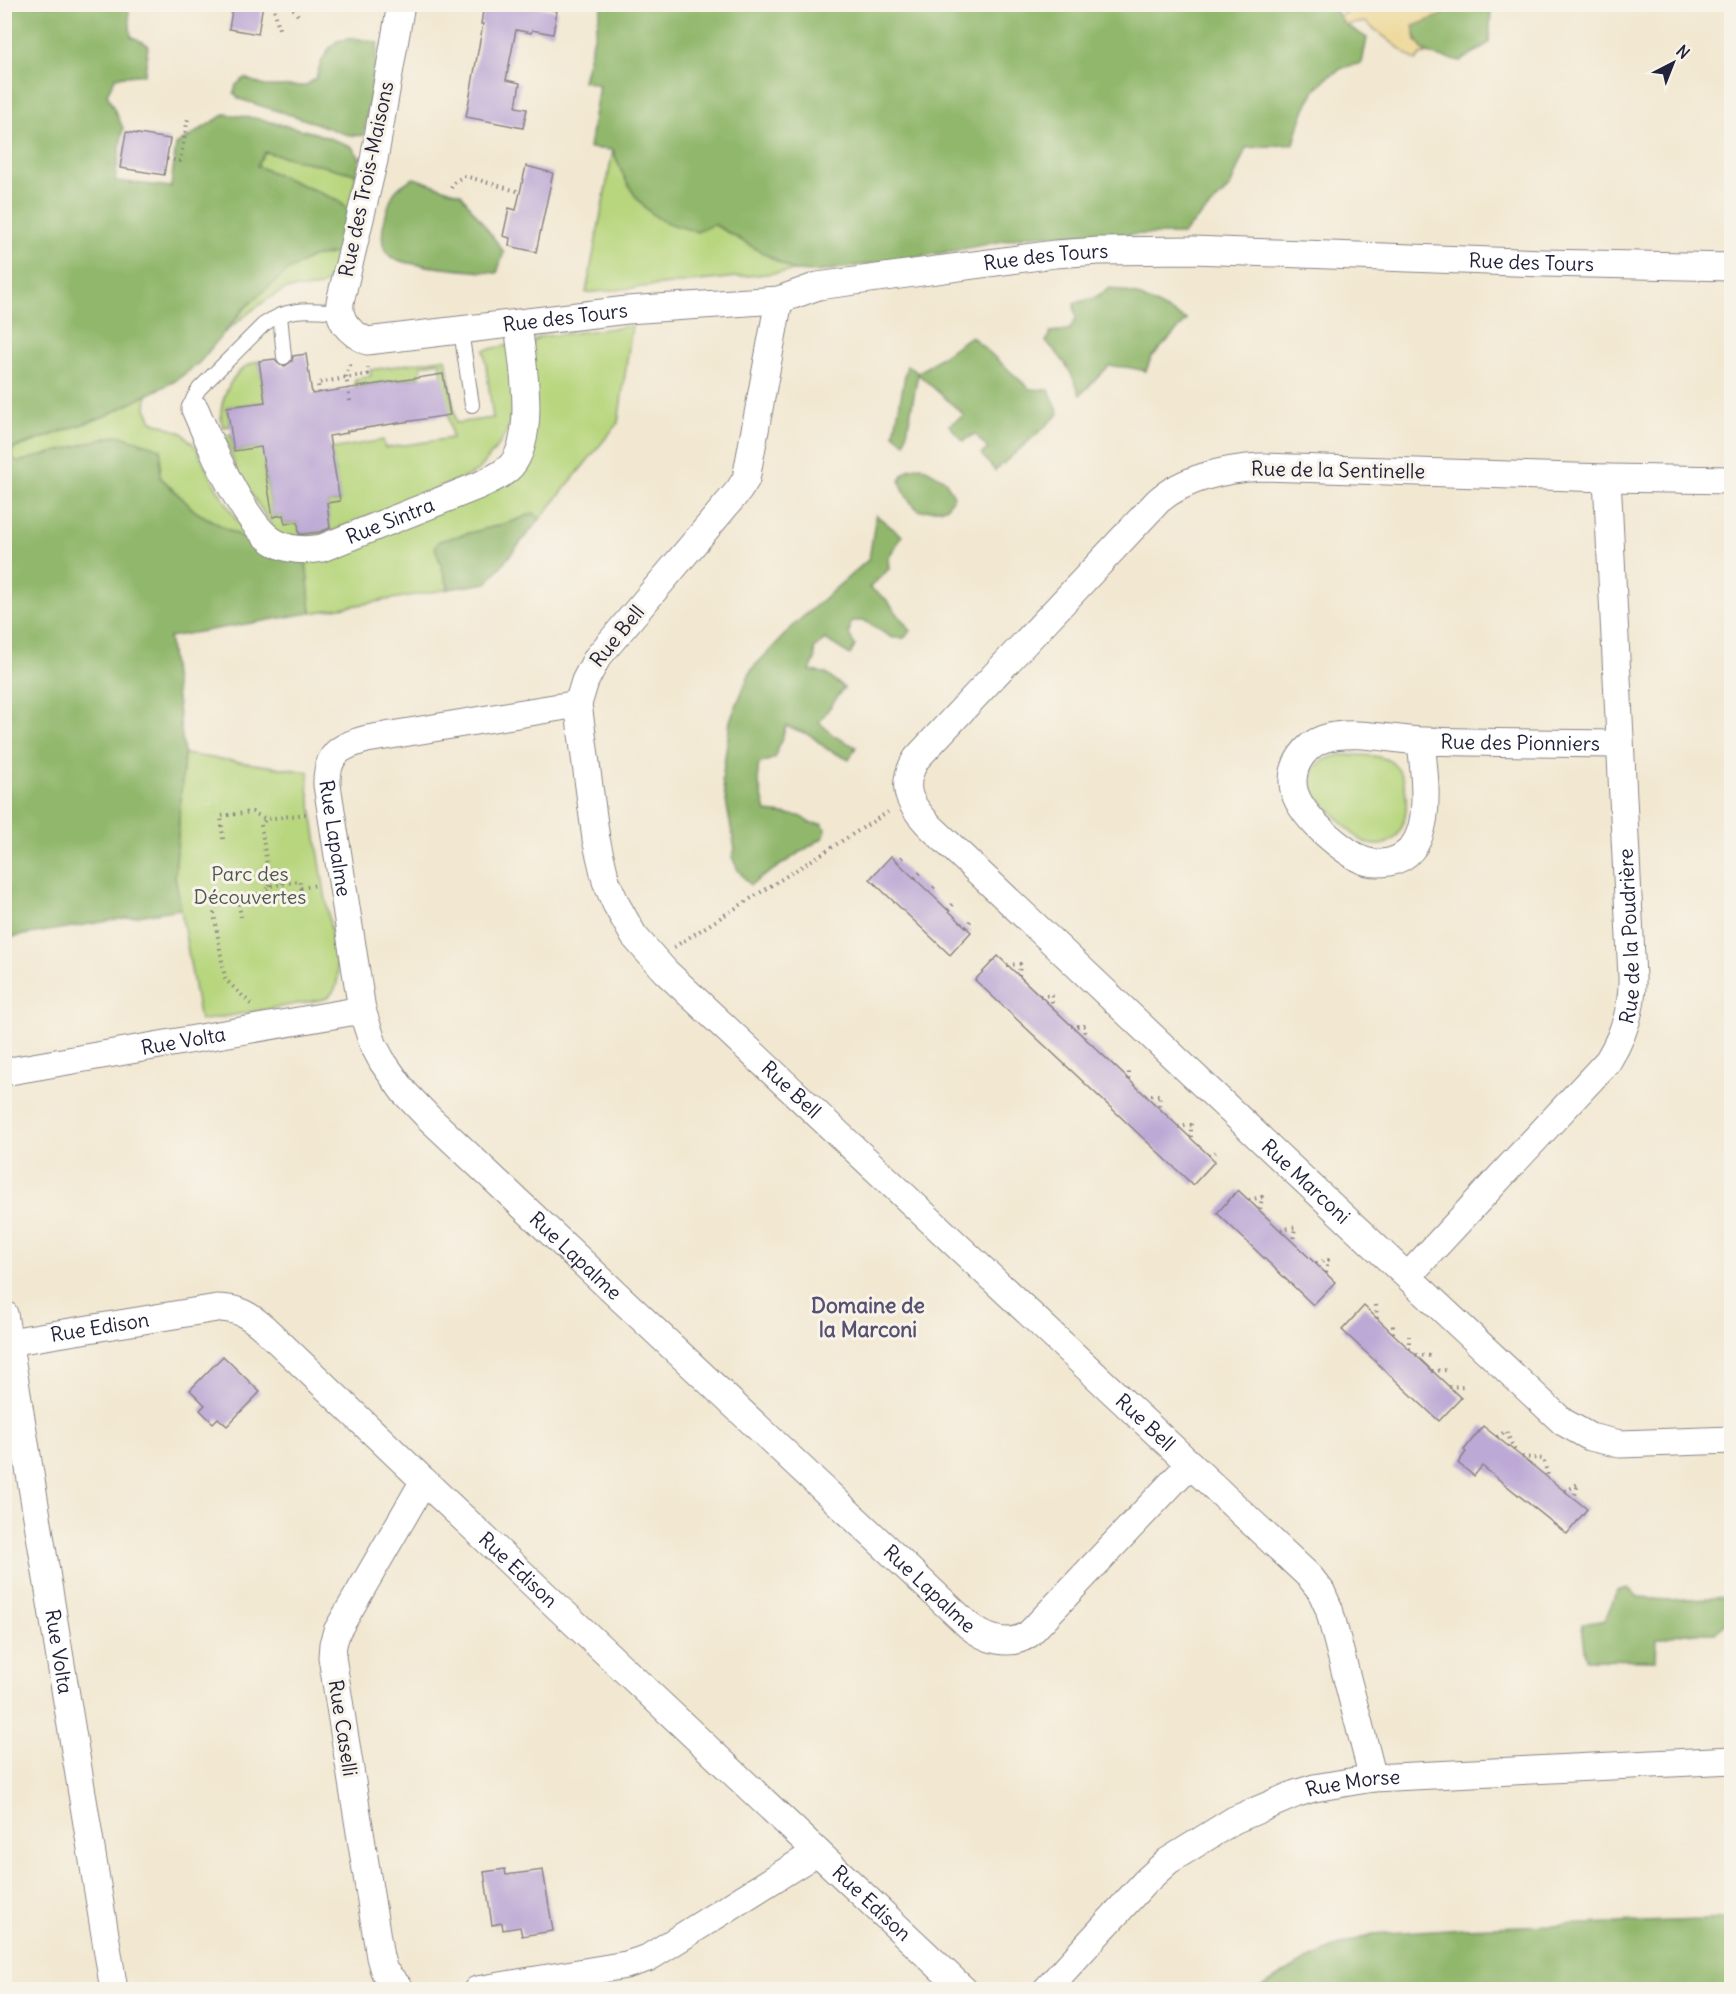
<svg xmlns="http://www.w3.org/2000/svg" width="1736" height="1994" viewBox="0 0 1736 1994" font-family="Delius,sans-serif">
<style>
.green{fill:#b7d67d;stroke:#6c7c5c;stroke-width:1.5}
.forest{fill:#91b76c;stroke:#5a6c54;stroke-width:1.5}
.sand{fill:#eeda9e;stroke:#887e6c;stroke-width:1.5}
.building{fill:#bda9d5}
.lines{fill:none;stroke-linecap:round;stroke-linejoin:round}
.service-casing{stroke:#8a8586;stroke-width:16}
.minor-casing{stroke:#8a8586;stroke-width:29}
.path{stroke:#8a8586;stroke-width:4;stroke-dasharray:1.5 4.5;stroke-linecap:butt}
.service{stroke:#fff;stroke-width:14}
.minor{stroke:#fff;stroke-width:27}
.labels{text-anchor:middle;stroke-width:6;stroke-linejoin:round;paint-order:stroke}
.street-label{font-size:20px;fill:#22223b;stroke:#f7f3e8}
.park-label{font-size:20px;fill:#4f584f;stroke:#f7f3e8}
.neighbourhood-label{font-size:21px;font-weight:bold;fill:#585171;stroke:#f7f3e8}
</style>
<rect width="100%" height="100%" fill="#f7f3e8"/>
<filter id="ink" filterUnits="userSpaceOnUse"><feTurbulence type="fractalNoise" baseFrequency=".0167" numOctaves="2"/><feDisplacementMap in="SourceGraphic" scale="12" xChannelSelector="R" yChannelSelector="G"/><feConvolveMatrix kernelMatrix="1 2 1 2 8 2 1 2 1" color-interpolation-filters="sRGB"/></filter>
<filter id="wash" filterUnits="userSpaceOnUse"><feTurbulence type="fractalNoise" baseFrequency=".008" numOctaves="4" result="noise"/><feDisplacementMap in="SourceGraphic" scale="24" xChannelSelector="R" yChannelSelector="G"/><feGaussianBlur stdDeviation="1.35" result="paint"/><feColorMatrix in="noise" values="0 0 0 0 0 0 0 0 0 0 0 0 0 0 0 0 0 1.4 0 .05"/><feComposite in="paint" operator="in"/></filter>
<g filter="url(#wash)">
<rect width="100%" height="100%" fill="#f2e8d2"/>
<g class="green">
<path d="M 613,150 L 621,171 L 794,271 L 586,293 Z"/>
<path d="M 265,152 L 356,174 L 349,210 L 337,200 L 257,166 Z"/>
<path d="M 338,253 C 335,262 332,276 325,283 C 315,293 297,285 284,290 C 262,301 242,318 223,334 C 244,308 279,271 310,257 C 318,254 329,254 338,253 Z"/>
<path d="M 632,326 L 618,423 L 540,519 L 534,514 L 435,547 L 449,589 L 311,613 L 306,561 L 505,483 L 533,342 L 539,337 Z"/>
<path d="M 510,345 C 511,363 516,394 513,411 C 510,435 491,455 477,472 L 308,541 L 278,535 L 238,474 L 224,435 L 231,434 L 234,451 L 272,445 L 264,466 L 273,517 L 283,515 L 285,524 L 298,522 L 300,535 L 330,530 L 327,503 L 340,501 L 331,449 L 383,440 L 385,448 L 452,438 L 440,362 L 422,365 L 420,377 L 355,387 L 355,379 L 371,376 L 370,370 L 446,358 L 456,423 L 493,418 L 484,350 Z"/>
<path d="M 259,361 L 265,402 L 227,407 L 230,426 L 223,427 C 216,408 229,377 245,367 C 249,364 255,363 259,361 Z"/>
<path d="M 147,395 L 146,408 L 152,421 L 182,433 L 196,447 L 215,485 L 239,524 L 272,554 L 196,512 L 118,435 L 18,462 L 12,457 L 13,449 L 103,417 Z"/>
<path d="M 184,754 L 309,772 L 308,787 L 338,975 C 337,987 335,992 325,999 L 200,1021 L 175,876 Z"/>
<path d="M 1342,755 C 1357,756 1378,753 1391,762 C 1415,779 1413,854 1370,844 C 1357,841 1345,825 1335,815 C 1324,804 1310,795 1312,778 C 1314,762 1328,757 1342,755 Z"/>
</g>
<g class="forest">
<path d="M 1332,4 L 1343,23 L 1367,38 L 1362,63 C 1355,65 1346,66 1339,70 C 1310,85 1301,115 1294,144 L 1246,148 L 1230,187 L 1182,234 L 1033,235 L 942,253 L 817,272 L 794,271 L 714,224 L 697,232 C 686,228 672,226 661,220 C 635,205 623,177 613,150 L 589,148 L 599,85 L 583,81 L 602,5 Z"/>
<path d="M 5,5 L 128,5 L 131,36 L 148,45 L 145,74 L 116,77 L 107,94 L 123,128 L 115,181 L 171,187 L 176,145 L 225,114 L 255,118 L 315,133 L 351,146 L 360,158 L 356,174 L 265,152 L 257,166 L 337,200 L 349,210 L 338,253 L 312,257 L 289,270 L 245,307 L 199,363 L 175,381 L 103,417 L 13,448 L 12,457 L 18,462 L 118,435 L 161,449 L 160,477 L 196,512 L 272,554 L 306,561 L 311,613 L 169,637 L 184,754 L 175,876 L 181,909 L 5,938 Z"/>
<path d="M 1444,5 L 1494,5 L 1491,9 L 1489,43 L 1461,61 C 1433,55 1419,59 1413,26 L 1442,15 Z"/>
<path d="M 354,38 L 378,43 L 364,135 C 346,138 331,128 315,123 C 290,114 264,107 239,99 L 234,93 L 236,85 L 245,78 L 264,86 L 305,86 L 316,78 L 321,62 L 329,49 L 337,41 Z"/>
<path d="M 414,178 L 461,194 L 504,252 L 497,273 C 474,271 408,267 391,257 C 379,249 382,229 385,218 C 391,196 392,189 414,178 Z"/>
<path d="M 1110,288 L 1135,294 L 1187,320 L 1151,358 L 1146,371 L 1126,367 L 1109,366 L 1080,395 C 1073,374 1063,357 1046,342 L 1050,332 L 1069,330 L 1076,319 L 1074,303 L 1094,298 Z"/>
<path d="M 971,336 L 1030,389 L 1049,390 L 1059,414 L 995,471 L 981,454 L 988,449 L 975,434 L 963,441 L 949,425 L 964,415 L 918,374 L 905,443 L 894,434 L 907,365 L 918,373 Z"/>
<path d="M 921,466 L 945,480 L 954,496 L 946,508 L 920,511 C 909,503 904,494 900,481 C 904,470 910,468 921,466 Z"/>
<path d="M 534,513 L 540,519 L 487,583 L 449,589 L 435,547 L 439,541 L 511,522 Z"/>
<path d="M 876,515 L 902,536 L 888,558 L 889,569 L 869,588 L 885,598 L 911,631 L 904,638 L 892,638 L 865,621 L 851,621 L 849,634 L 855,646 L 850,655 L 825,639 L 814,649 L 815,659 L 810,671 L 825,673 L 844,688 L 819,722 L 834,736 L 856,747 L 849,760 L 827,749 L 810,735 L 786,726 L 775,758 L 759,764 C 755,780 763,795 766,812 L 800,816 L 810,823 L 822,824 L 826,829 L 824,837 L 750,885 L 738,870 L 732,857 L 735,849 L 722,780 L 730,721 L 751,670 L 796,623 L 869,559 Z"/>
<path d="M 1628,1588 L 1640,1598 L 1668,1600 L 1731,1597 L 1731,1622 L 1725,1623 L 1715,1633 L 1685,1633 L 1657,1639 L 1656,1660 L 1586,1659 L 1582,1624 L 1605,1620 L 1617,1591 Z"/>
<path d="M 1731,1919 L 1731,1989 L 1258,1989 L 1305,1961 L 1343,1944 L 1373,1934 L 1464,1928 Z"/>
</g>
<path class="sand" d="M 1354,5 L 1354,4 L 1444,5 L 1442,15 L 1413,26 L 1416,41 L 1426,54 L 1420,55 L 1416,61 L 1365,22 L 1345,25 L 1339,16 L 1350,10 Z"/>
<g id="blocks">
<g class="building">
<path d="M 233,4 L 263,4 L 258,34 L 229,29 Z"/>
<path d="M 484,4 L 526,4 L 557,11 L 553,34 L 532,30 L 531,33 L 516,30 L 506,80 L 520,83 L 516,107 L 527,109 L 523,128 L 466,117 L 483,24 L 481,24 Z"/>
<path d="M 126,132 L 170,139 L 164,175 L 120,168 Z"/>
<path d="M 526,166 L 553,173 L 536,252 L 509,246 L 510,238 L 503,236 L 509,208 L 516,210 Z"/>
<path d="M 306,354 L 312,394 L 443,374 L 450,415 L 347,431 L 347,433 L 329,436 L 340,501 L 327,503 L 330,528 L 320,532 L 304,534 L 299,534 L 298,522 L 285,524 L 283,515 L 273,517 L 261,447 L 234,451 L 227,407 L 265,402 L 259,361 L 275,359 L 280,365 L 285,366 L 292,361 L 293,356 Z"/>
<path d="M 891,856 L 971,932 L 950,955 L 870,879 Z"/>
<path d="M 998,956 L 1215,1161 L 1193,1185 L 975,980 Z"/>
<path d="M 1238,1190 L 1335,1282 L 1313,1305 L 1217,1213 Z"/>
<path d="M 1364,1306 L 1461,1398 L 1439,1421 L 1342,1330 Z"/>
<path d="M 223,1356 L 260,1392 L 227,1426 L 218,1418 L 213,1423 L 200,1410 L 205,1405 L 190,1390 Z"/>
<path d="M 1483,1426 L 1587,1509 L 1567,1534 L 1482,1466 L 1474,1476 L 1458,1463 L 1466,1452 L 1464,1450 Z"/>
<path d="M 505,1869 L 506,1875 L 543,1870 L 553,1931 L 522,1936 L 520,1927 L 503,1930 L 502,1923 L 492,1925 L 484,1872 Z"/>
</g>
</g>
</g>
<g filter="url(#ink)">
<use href="#blocks" fill-opacity="0" stroke="#8a8586" stroke-width="1.5"/>
<g class="lines">
<defs>
<g id="service">
<path d="M 280,315 L 284,357"/>
<path d="M 461,331 L 472,405"/>
<path d="M 195,409 L 193,399 L 199,389 L 263,325 C 289,306 309,310 339,312"/>
</g>
<g id="minor">
<path id="s1" d="M 401,4 L 374,160 L 340,302 C 338,322 350,333 367,341 L 627,310 L 779,300 L 818,286 L 1055,254 L 1099,251 L 1193,250 L 1543,263 L 1732,267"/>
<path id="s2" d="M 779,300 L 746,479 L 739,490 L 597,658 L 585,681 L 578,704 L 596,839 L 606,881 L 616,904 L 634,936 L 665,971 L 1310,1577 L 1321,1591 L 1329,1609 L 1373,1778"/>
<path id="s3" d="M 195,409 C 209,442 245,527 276,543 C 291,551 306,551 322,548 L 480,485 C 491,479 503,475 511,466 C 537,436 522,361 518,324"/>
<path id="s4" d="M 1732,480 L 1607,478 L 1260,467 C 1226,469 1184,478 1158,501 L 917,758 C 898,787 910,806 932,828 L 1285,1162 L 1563,1422 L 1590,1437 L 1620,1444 L 1732,1440"/>
<path id="s5" d="M 578,704 L 367,739 C 340,746 326,754 327,785 L 362,1010 L 373,1044 L 382,1061 L 404,1092 L 429,1118 L 968,1625 C 985,1639 1009,1648 1029,1634 L 1190,1464"/>
<path id="s6" d="M 1421,741 C 1424,776 1438,852 1389,862 C 1379,864 1367,863 1358,858 C 1335,844 1292,810 1293,781 C 1293,763 1306,745 1323,739 C 1352,729 1392,740 1423,741 C 1488,743 1554,743 1619,744"/>
<path id="s7" d="M 4,1072 L 362,1010"/>
<path id="s8" d="M 1408,1276 L 1608,1061 C 1624,1035 1633,1008 1632,977 L 1607,478"/>
<path id="s9" d="M 4,1314 L 114,1990"/>
<path id="s10" d="M 9,1342 L 217,1308 C 238,1308 249,1315 264,1328 L 424,1481 L 964,1990"/>
<path d="M 401,1990 L 384,1971 L 380,1957 L 332,1657 L 333,1644 L 337,1631 L 424,1481"/>
<path d="M 477,1990 L 626,1965 L 648,1958 L 817,1852"/>
<path id="s11" d="M 1046,1990 L 1145,1882 L 1168,1861 L 1234,1820 L 1295,1794 L 1314,1788 L 1373,1778 L 1732,1760"/>
</g>
</defs>
<use href="#service" class="service-casing"/>
<use href="#minor" class="minor-casing"/>
<g class="path">
<path d="M 273,4 L 280,33"/>
<path d="M 290,4 L 299,17"/>
<path d="M 167,159 L 180,161 L 188,118"/>
<path d="M 451,188 L 455,181 L 465,176 L 520,192"/>
<path d="M 319,393 L 318,383 L 368,374 L 368,367 L 371,366"/>
<path d="M 350,401 L 346,376 L 351,361"/>
<path d="M 223,839 L 221,816 L 252,812 L 266,819"/>
<path d="M 897,862 L 904,856"/>
<path d="M 281,870 L 283,884"/>
<path d="M 915,878 L 921,872"/>
<path d="M 270,886 L 261,825 L 266,819 L 306,814"/>
<path d="M 929,892 L 936,885"/>
<path d="M 238,898 L 241,917"/>
<path d="M 948,910 L 954,903"/>
<path d="M 966,927 L 971,920"/>
<path d="M 674,947 L 888,812"/>
<path d="M 1007,965 L 1020,964 L 1019,976"/>
<path d="M 1040,996 L 1052,995 L 1052,1007"/>
<path d="M 251,1004 L 225,979 L 214,914 L 215,905 L 218,900 L 262,894 L 270,886 L 300,881 L 301,888 L 317,885"/>
<path d="M 1071,1026 L 1084,1026 L 1085,1038"/>
<path d="M 1129,1080 L 1129,1068"/>
<path d="M 1145,1095 L 1160,1095 L 1159,1108"/>
<path d="M 1178,1127 L 1191,1125 L 1191,1138"/>
<path d="M 1209,1156 L 1217,1150"/>
<path d="M 1249,1200 L 1262,1197 L 1260,1210"/>
<path d="M 1281,1230 L 1295,1227 L 1293,1241"/>
<path d="M 1316,1263 L 1328,1260 L 1326,1273"/>
<path d="M 1376,1305 L 1377,1319"/>
<path d="M 1393,1333 L 1393,1321"/>
<path d="M 1409,1349 L 1409,1336"/>
<path d="M 1416,1355 L 1430,1356"/>
<path d="M 1432,1371 L 1447,1370"/>
<path d="M 1449,1387 L 1464,1386"/>
<path d="M 1497,1437 L 1506,1431 L 1515,1451"/>
<path d="M 1522,1457 L 1543,1459 L 1549,1479"/>
<path d="M 1565,1491 L 1578,1484 L 1574,1499"/>
</g>
<use href="#service" class="service"/>
<use href="#minor" class="minor"/>
</g>
</g>
<g class="labels">
<g class="street-label">
<text transform="translate(366 179) rotate(-78)" y="7">Rue des Trois-Maisons</text>
<text dy="7" stroke="none"><textPath href="#s1" startOffset="1041">Rue des Tours</textPath></text>
<text dy="7" stroke="none"><textPath href="#s1" startOffset="1527">Rue des Tours</textPath></text>
<text dy="7" stroke="none"><textPath href="#s1" startOffset="555">Rue des Tours</textPath></text>
<text transform="translate(1338 470) rotate(1)" y="7">Rue de la Sentinelle</text>
<text dy="7" stroke="none"><textPath href="#s3" startOffset="279">Rue Sintra</textPath></text>
<text transform="translate(617 636) rotate(-51)" y="7">Rue Bell</text>
<text dy="7" stroke="none"><textPath href="#s6" startOffset="526">Rue des Pionniers</textPath></text>
<text dy="7" stroke="none"><textPath href="#s5" startOffset="336">Rue Lapalme</textPath></text>
<text dy="7" stroke="none"><textPath href="#s8" startOffset="423">Rue de la Poudrière</textPath></text>
<text dy="7" stroke="none"><textPath href="#s7" startOffset="182">Rue Volta</textPath></text>
<text dy="7" stroke="none"><textPath href="#s2" startOffset="926">Rue Bell</textPath></text>
<text dy="7" stroke="none"><textPath href="#s4" startOffset="1528">Rue Marconi</textPath></text>
<text dy="7" stroke="none"><textPath href="#s5" startOffset="840">Rue Lapalme</textPath></text>
<text dy="7" stroke="none"><textPath href="#s10" startOffset="92">Rue Edison</textPath></text>
<text dy="7" stroke="none"><textPath href="#s2" startOffset="1412">Rue Bell</textPath></text>
<text dy="7" stroke="none"><textPath href="#s10" startOffset="614">Rue Edison</textPath></text>
<text dy="7" stroke="none"><textPath href="#s5" startOffset="1326">Rue Lapalme</textPath></text>
<text dy="7" stroke="none"><textPath href="#s9" startOffset="342">Rue Volta</textPath></text>
<text transform="translate(343 1728) rotate(81)" y="7">Rue Caselli</text>
<text dy="7" stroke="none"><textPath href="#s11" startOffset="381">Rue Morse</textPath></text>
<text dy="7" stroke="none"><textPath href="#s10" startOffset="1100">Rue Edison</textPath></text>
</g>
<g class="park-label">
<text x="250" y="881">Parc des<tspan x="250" dy="23">Découvertes</tspan></text>
</g>
<g class="neighbourhood-label">
<text x="868" y="1313">Domaine de<tspan x="868" dy="24">la Marconi</tspan></text>
</g>
</g>
<rect width="1736" height="1994" fill="none" stroke="#f7f3e8" stroke-width="24"/>
<g transform="translate(1673 63) rotate(42)" stroke="#f7f3e8" stroke-width="4.5" paint-order="stroke">
<path d="M0-4.5L10 22L0 15L-10 22Z" fill="#22223b"/>
<text y="-9" font-size="16" font-weight="bold" text-anchor="middle" fill="#22223b">N</text>
</g>
</svg>
